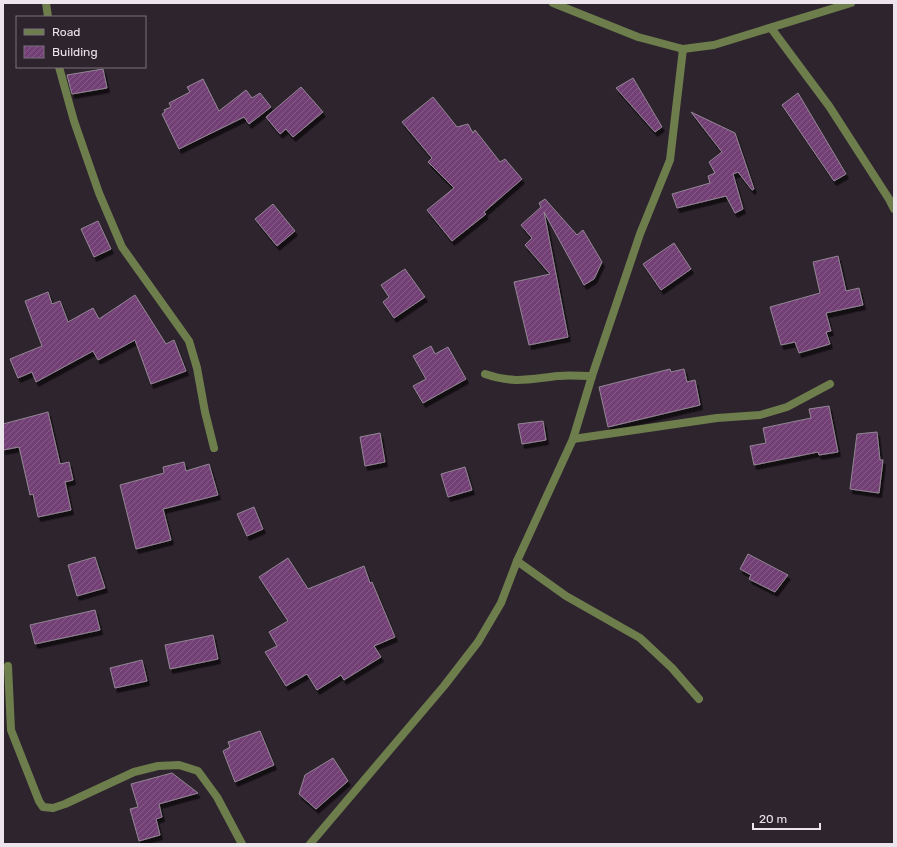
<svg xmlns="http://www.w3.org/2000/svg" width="897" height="847" viewBox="0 0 897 847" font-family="Rubik,sans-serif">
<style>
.building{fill:url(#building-hatch);stroke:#938794;filter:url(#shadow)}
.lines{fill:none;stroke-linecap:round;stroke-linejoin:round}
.minor{stroke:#6d7e4c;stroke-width:8}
</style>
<defs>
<pattern id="building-hatch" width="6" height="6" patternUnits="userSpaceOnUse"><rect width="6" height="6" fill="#733f76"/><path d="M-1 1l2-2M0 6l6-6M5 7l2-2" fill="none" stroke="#875b8a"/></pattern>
<filter id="shadow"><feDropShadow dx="2.5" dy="4.5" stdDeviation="0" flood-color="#0009"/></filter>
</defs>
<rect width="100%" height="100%" fill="#2e242e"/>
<g class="building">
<path d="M 103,69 L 107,88 L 72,94 L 67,75 Z"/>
<path d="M 633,78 L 662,127 L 655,132 L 616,88 Z"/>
<path d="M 203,79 L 219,111 L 246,90 L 252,98 L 260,93 L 271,107 L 249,124 L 244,117 L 179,149 L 162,114 L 165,112 L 164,110 L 171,107 L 169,103 L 190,92 L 187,87 Z"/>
<path d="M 301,87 L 323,112 L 293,137 L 286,129 L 280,134 L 266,117 Z"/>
<path d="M 798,93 L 846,174 L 834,181 L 782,105 Z"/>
<path d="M 433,97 L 457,127 L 468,124 L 473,133 L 475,130 L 500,162 L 505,159 L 522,179 L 484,212 L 486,214 L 452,241 L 427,210 L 454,188 L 428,162 L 432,158 L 402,122 Z"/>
<path d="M 691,112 L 735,133 L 754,189 L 752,190 L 738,172 L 733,174 L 743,209 L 735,213 L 726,196 L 677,208 L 672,194 L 710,183 L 708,176 L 715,173 L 709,162 L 722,152 Z"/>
<path d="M 545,199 L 577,235 L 583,230 L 602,262 L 594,279 L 584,285 L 544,212 L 568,337 L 529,345 L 514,282 L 550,274 L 525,245 L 532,238 L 521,225 L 541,207 L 539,203 Z"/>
<path d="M 273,204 L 295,231 L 277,246 L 255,219 Z"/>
<path d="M 98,221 L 111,249 L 94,257 L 81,229 Z"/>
<path d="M 674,243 L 691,269 L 661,290 L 643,264 Z"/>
<path d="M 838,256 L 846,291 L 859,288 L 863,305 L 826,313 L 831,331 L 826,332 L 830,344 L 799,353 L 795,342 L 781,345 L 770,307 L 820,293 L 813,262 Z"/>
<path d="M 405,269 L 425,297 L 394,318 L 383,302 L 389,297 L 381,285 Z"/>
<path d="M 48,292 L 52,304 L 60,301 L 68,322 L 93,308 L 99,319 L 135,295 L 166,344 L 174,340 L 186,371 L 151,384 L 135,340 L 98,360 L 93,351 L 36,382 L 32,372 L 18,378 L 10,359 L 42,346 L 25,301 Z"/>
<path d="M 431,346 L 435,354 L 448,347 L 466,379 L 423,403 L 413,386 L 426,379 L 413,356 Z"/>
<path d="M 670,369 L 671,372 L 684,369 L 687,382 L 695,380 L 700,405 L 608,427 L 599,387 Z"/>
<path d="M 829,406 L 838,452 L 819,455 L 818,452 L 754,465 L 750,446 L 766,443 L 763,428 L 811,418 L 809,409 Z"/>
<path d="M 48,412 L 60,464 L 69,462 L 73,480 L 65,482 L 71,510 L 38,517 L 33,494 L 30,495 L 19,447 L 3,450 L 3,424 Z"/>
<path d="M 543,421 L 546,440 L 522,444 L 518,424 Z"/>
<path d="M 877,432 L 880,460 L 883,460 L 879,493 L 850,489 L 857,434 Z"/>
<path d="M 380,433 L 385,462 L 365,466 L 360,437 Z"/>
<path d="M 184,462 L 186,471 L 209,464 L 218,495 L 163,509 L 171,540 L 136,549 L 120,485 L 164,473 L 163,467 Z"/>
<path d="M 465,467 L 472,490 L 448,497 L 441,474 Z"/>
<path d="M 254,507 L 263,529 L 247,536 L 237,514 Z"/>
<path d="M 748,554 L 788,575 L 775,592 L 749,579 L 751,575 L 740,569 Z"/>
<path d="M 95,557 L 105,588 L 77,596 L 68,565 Z"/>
<path d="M 288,558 L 308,589 L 364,566 L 370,583 L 372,582 L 395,637 L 374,646 L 381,657 L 344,680 L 341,675 L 317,690 L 307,674 L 286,686 L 265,652 L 277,646 L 269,632 L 288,621 L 259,577 Z"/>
<path d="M 95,610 L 100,630 L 35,644 L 30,625 Z"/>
<path d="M 213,635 L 218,659 L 170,669 L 165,645 Z"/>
<path d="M 142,660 L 147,681 L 115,688 L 110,668 Z"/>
<path d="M 260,731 L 274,765 L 235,782 L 223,751 L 230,747 L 228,742 Z"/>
<path d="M 333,758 L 348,781 L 316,809 L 299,794 L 305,775 Z"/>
<path d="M 172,773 L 198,793 L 159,804 L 162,817 L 156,819 L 160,835 L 139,841 L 130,809 L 138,807 L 131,784 Z"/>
</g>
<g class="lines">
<g class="minor">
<path d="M 46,3 L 48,17"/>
<path d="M 553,3 L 638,37 L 683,49 L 714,45 L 851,3"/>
<path d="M 771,28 L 829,106 L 889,199 L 894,209"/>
<path d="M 59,67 L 74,121 L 99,193 L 122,247 L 189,341 L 197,368 L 205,412 L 214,448"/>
<path d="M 485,374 C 514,384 529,379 558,376 C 569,375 581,376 592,376"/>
<path d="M 573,439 L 717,418 L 760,415 L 787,407 L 830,384"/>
<path d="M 517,561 L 566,596 L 640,638 L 672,668 L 699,699"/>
<path d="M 8,666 L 11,730 L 39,801 L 43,807 L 53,808 L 65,804 L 134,772 L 158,766 L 179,765 L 198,771 L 217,797 L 242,844"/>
<path d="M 310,844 L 444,686 L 478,642 L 501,603 L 517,561 L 573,439 L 592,376 L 640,234 L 670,160 L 683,49"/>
</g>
</g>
<rect width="897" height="847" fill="none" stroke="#ece5ec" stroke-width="8"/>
<rect x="16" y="16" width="130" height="52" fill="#2e242e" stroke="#7a717a"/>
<rect x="24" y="29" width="20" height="6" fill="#6d7e4c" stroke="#7a717a"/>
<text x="52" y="36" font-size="12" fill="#ece5ec">Road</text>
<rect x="24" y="46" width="20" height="12" fill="url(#building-hatch)" stroke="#7a717a"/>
<text x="52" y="56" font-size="12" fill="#ece5ec">Building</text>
<path d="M753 823v6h67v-6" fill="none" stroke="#ece5ec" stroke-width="2"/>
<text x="759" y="823" font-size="12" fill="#ece5ec" stroke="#2e242e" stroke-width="3" paint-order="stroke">20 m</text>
</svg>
